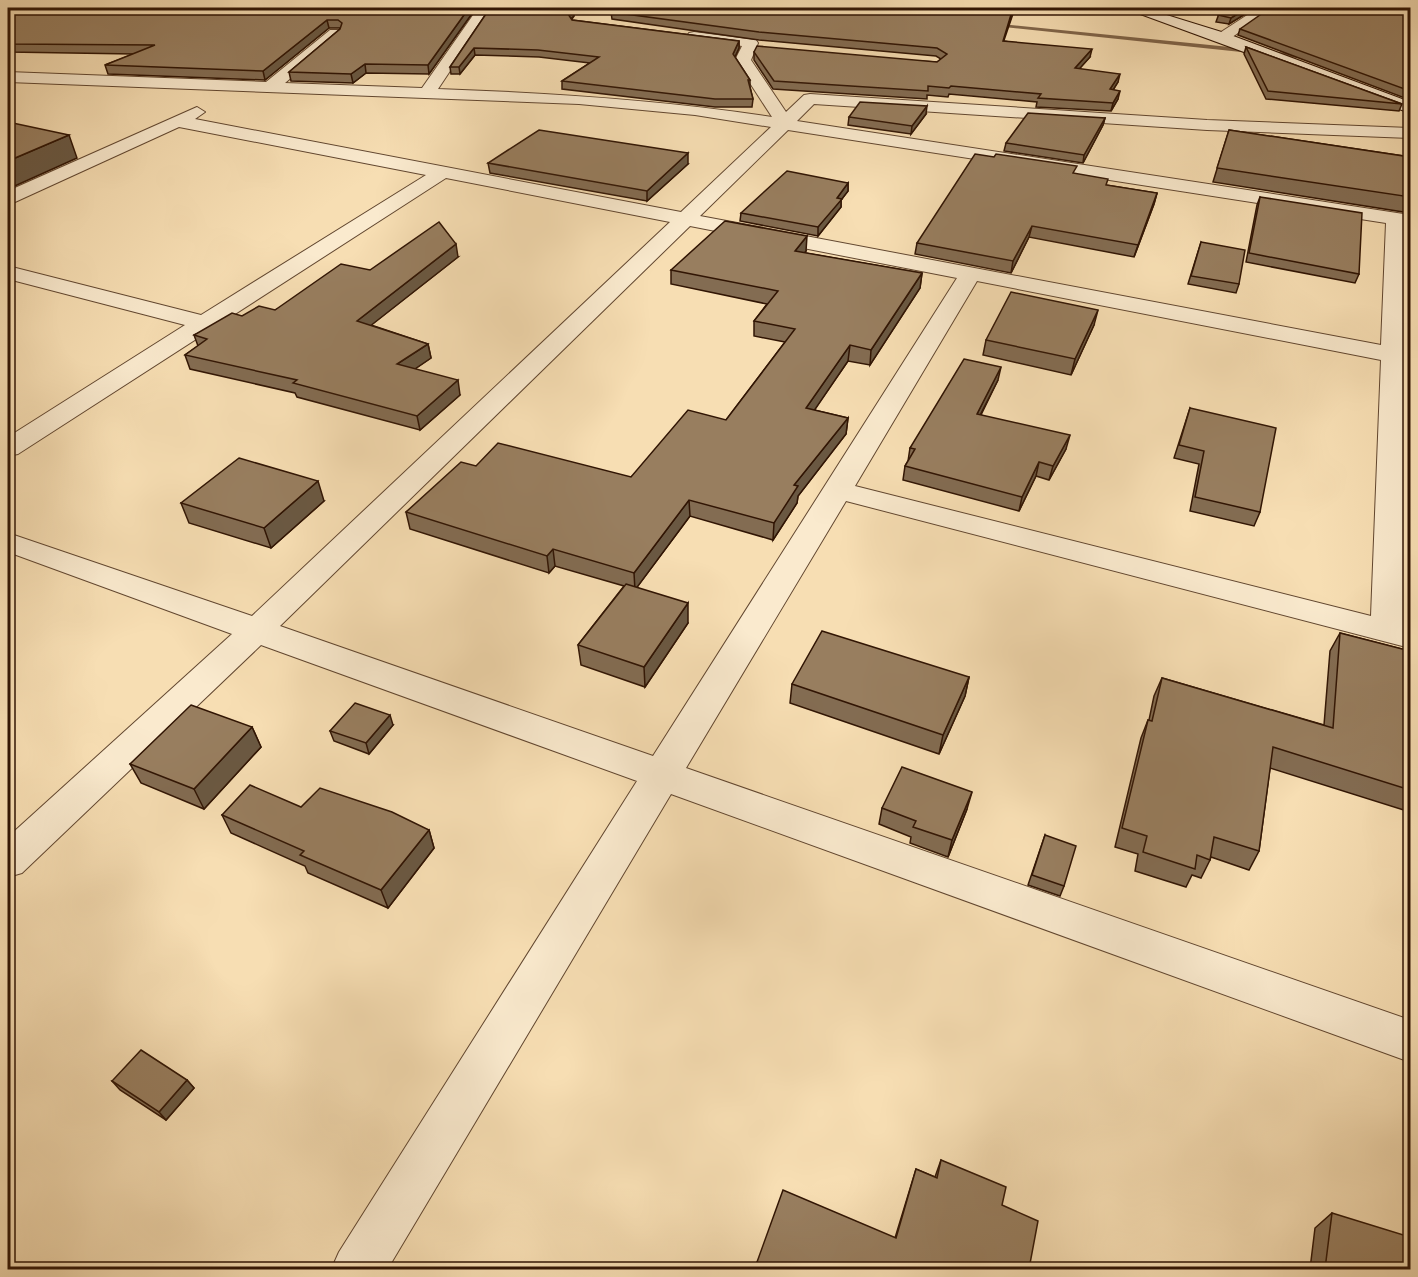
<svg xmlns="http://www.w3.org/2000/svg" width="1418" height="1277" viewBox="0 0 1418 1277" font-family="'Libre Caslon Text',serif">
<style>
.lines{fill:none;stroke-linecap:round;stroke-linejoin:round}
.stream{fill:#80654a;fill-rule:evenodd}
.street-casing{stroke:#624730;stroke-width:2}
.secondary-casing{stroke:#311504;stroke-width:2}
.street{fill:#faeace;fill-rule:evenodd}
.secondary{fill:#faeace;fill-rule:evenodd}
.wall{fill:#836c52;stroke:#311504;stroke-width:1.5}
.shaded-wall{fill:#6a5842;stroke:#311504;stroke-width:1.5}
.building{fill:#987e5f;stroke:#311504;stroke-width:1.5}
</style>
<rect width="100%" height="100%" fill="#f7deb3"/>
<filter id="stains"><feTurbulence type="fractalNoise" baseFrequency=".00333" numOctaves="4"/><feColorMatrix values="0 0 0 0 .2 0 0 0 0 .09 0 0 0 0 .02 0 0 0 .5 -.17"/></filter>
<radialGradient id="worn" r=".72"><stop offset=".6" stop-color="#630" stop-opacity="0"/><stop offset="1" stop-color="#630" stop-opacity=".3"/></radialGradient>
<g class="lines">
<path class="stream" d="M 992,23 L 1308,55 L 1311,57 L 1308,59 L 994,26 Z"/>
<defs>
<g id="street">
<path d="M 478,8 L 492,8 L 438,89 C 551,93 661,100 772,117 L 735,60 L 742,46 L 689,39 L 687,36 L 689,33 L 694,32 L 756,40 L 758,43 L 751,60 L 786,112 L 804,95 L 810,94 L 1207,120 L 1410,128 L 1410,138 L 1207,130 L 814,104 L 797,121 L 1410,215 L 1410,227 L 1406,226 L 1403,624 L 1410,626 L 1410,648 L 846,501 L 686,768 L 1410,1020 L 1410,1062 L 671,794 L 387,1270 L 331,1270 L 339,1252 L 637,781 L 261,645 L 22,873 L 8,877 L 8,837 L 232,634 L 8,552 L 8,533 L 252,616 L 670,222 L 446,178 L 18,454 L 8,456 L 8,437 L 185,325 L 8,279 L 8,266 L 201,315 L 426,175 L 179,127 L 15,202 L 8,204 L 8,191 L 197,107 L 205,112 L 195,119 L 681,212 L 771,127 L 695,115 L 579,104 L 8,82 L 8,72 L 266,82 L 330,30 L 340,30 L 342,33 L 340,36 L 285,83 L 422,88 ZM 788,130 L 1386,223 L 1381,345 L 700,216 ZM 690,226 L 957,278 L 653,756 L 280,626 ZM 977,281 L 1381,360 L 1371,616 L 855,486 Z"/>
<path d="M 1258,8 L 1274,8 L 1228,40 L 1218,40 L 1216,37 L 1218,34 Z"/>
<path d="M 1321,8 L 1371,10 L 1373,13 C 1365,21 1329,16 1321,8 Z"/>
</g>
<path id="secondary" d="M 1124,8 L 1144,8 L 1228,34 L 1410,102 L 1410,113 Z"/>
</defs>
<use href="#street" class="street-casing"/>
<use href="#secondary" class="secondary-casing"/>
<use href="#street" class="street"/>
<use href="#secondary" class="secondary"/>
</g>
<g class="wall">
<path d="M 8,8 L 476,8 L 429,74 L 366,73 L 353,83 L 291,81 L 289,72 L 340,29 L 340,28 L 329,28 L 265,80 L 108,74 L 105,65 L 134,54 L 8,52 Z"/>
<path d="M 490,8 L 574,10 L 574,16 L 572,19 L 572,20 L 739,41 L 739,48 L 735,57 L 750,80 L 750,87 L 753,99 L 752,107 L 715,107 L 562,89 L 562,81 L 590,63 L 539,57 L 475,55 L 460,74 L 451,74 L 450,67 Z"/>
<path d="M 1143,8 L 1164,8 L 1162,11 Z"/>
<path d="M 1221,8 L 1255,8 L 1229,24 L 1216,22 Z"/>
<path d="M 1361,8 L 1410,8 L 1410,100 L 1238,35 L 1240,29 L 1333,9 L 1358,13 L 1373,10 L 1371,8 Z"/>
<path d="M 611,12 L 1004,41 L 1090,57 L 1079,69 L 1118,82 L 1113,90 L 1118,99 L 1111,111 L 1036,107 L 1037,102 L 949,94 L 948,97 L 927,95 L 927,99 L 773,89 L 754,60 L 754,52 L 937,62 L 941,59 L 936,56 L 759,40 L 612,19 Z"/>
<path d="M 1246,47 L 1402,104 L 1399,111 L 1266,99 L 1244,54 Z"/>
<path d="M 926,114 L 911,134 L 848,125 L 849,117 Z"/>
<path d="M 1105,118 L 1103,125 L 1083,163 L 1004,151 L 1006,143 Z"/>
<path d="M 1229,130 L 1410,157 L 1410,213 L 1213,182 Z"/>
<path d="M 488,163 L 688,164 L 647,201 L 490,173 Z"/>
<path d="M 1075,174 L 1106,185 L 1157,193 L 1154,204 L 1134,257 L 1029,237 L 1011,273 L 915,254 L 917,243 Z"/>
<path d="M 848,183 L 848,191 L 841,200 L 841,207 L 818,236 L 740,221 L 741,213 Z"/>
<path d="M 1260,197 L 1359,274 L 1355,283 L 1246,262 L 1257,205 Z"/>
<path d="M 1201,242 L 1239,284 L 1236,293 L 1188,284 Z"/>
<path d="M 806,251 L 805,253 L 922,273 L 920,288 L 870,365 L 848,361 L 814,410 L 848,418 L 846,434 L 798,496 L 797,503 L 773,540 L 690,516 L 637,587 L 688,623 L 645,687 L 581,665 L 578,645 L 624,586 L 555,566 L 549,573 L 410,529 L 406,512 L 476,466 L 631,477 L 726,420 L 785,342 L 754,336 L 754,321 L 767,304 L 671,284 L 671,270 Z"/>
<path d="M 458,257 L 371,325 L 428,344 L 431,358 L 415,369 L 460,395 L 420,430 L 297,397 L 295,393 L 190,369 L 185,355 L 198,346 L 194,335 L 242,316 L 275,310 L 370,270 Z"/>
<path d="M 1094,325 L 1071,375 L 983,355 L 986,340 Z"/>
<path d="M 998,380 L 981,415 L 1066,449 L 1049,480 L 1036,476 L 1019,511 L 903,480 L 905,466 L 908,461 L 910,448 Z"/>
<path d="M 1190,408 L 1260,512 L 1254,526 L 1190,511 L 1199,464 L 1174,458 Z"/>
<path d="M 324,501 L 271,548 L 189,523 L 181,503 Z"/>
<path d="M 1340,633 L 1410,651 L 1410,812 L 1270,768 L 1259,851 L 1249,870 L 1211,857 L 1210,860 L 1201,878 L 1192,875 L 1186,887 L 1135,871 L 1138,854 L 1115,847 L 1141,738 L 1148,720 L 1149,720 L 1154,696 L 1162,678 L 1324,725 L 1330,651 Z"/>
<path d="M 969,677 L 965,696 L 939,754 L 790,703 L 792,684 Z"/>
<path d="M 393,725 L 369,754 L 334,741 L 330,731 Z"/>
<path d="M 252,727 L 261,747 L 204,809 L 141,783 L 130,764 Z"/>
<path d="M 301,807 L 429,830 L 434,848 L 388,908 L 308,873 L 305,866 L 231,833 L 222,815 Z"/>
<path d="M 882,808 L 967,809 L 948,857 L 910,843 L 911,837 L 879,824 Z"/>
<path d="M 1045,835 L 1064,886 L 1060,896 L 1028,885 Z"/>
<path d="M 187,1080 L 194,1088 L 166,1120 L 120,1090 L 112,1081 Z"/>
<path d="M 941,1160 L 1002,1205 L 1029,1269 L 756,1269 L 757,1262 L 895,1238 L 916,1169 L 935,1177 Z"/>
<path d="M 1332,1213 L 1410,1269 L 1310,1269 L 1315,1228 Z"/>
</g>
<g class="shaded-wall">
<path d="M 469,8 L 476,8 L 429,74 L 428,65 Z"/>
<path d="M 1013,8 L 1015,8 L 1001,49 L 1003,41 Z"/>
<path d="M 1247,8 L 1255,8 L 1229,24 L 1231,18 Z"/>
<path d="M 574,10 L 574,16 L 569,20 L 568,14 Z"/>
<path d="M 327,20 L 329,28 L 265,80 L 263,71 Z"/>
<path d="M 739,41 L 739,48 L 733,61 L 733,54 Z"/>
<path d="M 474,48 L 475,55 L 460,74 L 459,67 Z"/>
<path d="M 1092,49 L 1090,57 L 1073,76 L 1075,68 Z"/>
<path d="M 365,64 L 366,73 L 353,83 L 351,74 Z"/>
<path d="M 1120,74 L 1118,82 L 1108,98 L 1110,89 Z"/>
<path d="M 1120,91 L 1118,99 L 1111,111 L 1113,103 Z"/>
<path d="M 927,106 L 926,114 L 911,134 L 912,126 Z"/>
<path d="M 1105,118 L 1103,125 L 1083,163 L 1084,155 Z"/>
<path d="M 69,135 L 77,158 L 8,189 L 8,161 Z"/>
<path d="M 688,153 L 688,164 L 647,201 L 647,191 Z"/>
<path d="M 848,183 L 848,191 L 841,200 L 841,207 L 818,236 L 818,227 L 837,198 Z"/>
<path d="M 1157,193 L 1154,204 L 1134,257 L 1138,245 Z"/>
<path d="M 1032,226 L 1029,237 L 1011,273 L 1013,261 Z"/>
<path d="M 807,236 L 806,251 L 794,266 L 795,251 Z"/>
<path d="M 456,244 L 458,257 L 360,334 L 357,321 Z"/>
<path d="M 922,273 L 920,288 L 870,365 L 871,350 Z"/>
<path d="M 1098,310 L 1094,325 L 1071,375 L 1075,359 Z"/>
<path d="M 428,344 L 431,358 L 400,379 L 397,364 Z"/>
<path d="M 850,345 L 848,361 L 805,424 L 806,408 Z"/>
<path d="M 1001,367 L 998,380 L 974,427 L 977,414 Z"/>
<path d="M 458,380 L 460,395 L 420,430 L 417,416 Z"/>
<path d="M 848,418 L 846,434 L 798,496 L 797,503 L 773,540 L 774,523 L 794,485 Z"/>
<path d="M 1070,435 L 1066,449 L 1049,480 L 1053,466 Z"/>
<path d="M 1039,462 L 1036,476 L 1019,511 L 1022,497 Z"/>
<path d="M 318,481 L 324,501 L 271,548 L 264,528 Z"/>
<path d="M 689,500 L 690,516 L 635,590 L 634,573 Z"/>
<path d="M 553,549 L 555,566 L 549,573 L 547,556 Z"/>
<path d="M 688,603 L 688,623 L 645,687 L 644,667 Z"/>
<path d="M 969,677 L 965,696 L 939,754 L 943,735 Z"/>
<path d="M 390,715 L 393,725 L 369,754 L 366,743 Z"/>
<path d="M 252,727 L 261,747 L 204,809 L 194,789 Z"/>
<path d="M 972,792 L 967,809 L 948,857 L 952,840 Z"/>
<path d="M 429,830 L 434,848 L 388,908 L 381,890 Z"/>
<path d="M 187,1080 L 194,1088 L 166,1120 L 159,1112 Z"/>
</g>
<g class="building">
<path d="M 8,8 L 469,8 L 428,65 L 365,64 L 351,74 L 289,72 L 340,29 L 342,23 L 338,20 L 327,20 L 263,71 L 105,65 L 155,45 L 8,44 Z"/>
<path d="M 490,8 L 555,8 L 574,10 L 568,14 L 572,20 L 739,41 L 733,54 L 750,80 L 748,80 L 753,99 L 715,99 L 562,81 L 599,57 L 538,50 L 474,48 L 459,67 L 450,67 Z"/>
<path d="M 619,8 L 1013,8 L 1003,41 L 1092,49 L 1075,68 L 1120,74 L 1110,89 L 1120,91 L 1113,103 L 1038,98 L 1041,94 L 951,86 L 949,88 L 928,86 L 928,91 L 774,81 L 754,52 L 757,46 L 937,62 L 947,54 L 937,48 L 759,32 L 611,12 Z"/>
<path d="M 1221,8 L 1247,8 L 1231,18 L 1218,15 Z"/>
<path d="M 1270,8 L 1330,8 L 1333,9 L 1358,13 L 1372,11 L 1377,8 L 1410,8 L 1410,91 L 1240,29 Z"/>
<path d="M 1246,47 L 1402,104 L 1268,91 Z"/>
<path d="M 860,102 L 927,106 L 912,126 L 849,117 Z"/>
<path d="M 1028,113 L 1105,118 L 1084,155 L 1006,143 Z"/>
<path d="M 8,122 L 69,135 L 8,161 Z"/>
<path d="M 539,130 L 688,153 L 647,191 L 488,163 Z"/>
<path d="M 1229,130 L 1410,157 L 1410,197 L 1217,168 Z"/>
<path d="M 975,154 L 994,157 L 996,154 L 1077,166 L 1073,173 L 1108,179 L 1106,185 L 1157,193 L 1138,245 L 1032,226 L 1013,261 L 917,243 Z"/>
<path d="M 787,171 L 848,183 L 837,198 L 842,199 L 818,227 L 741,213 Z"/>
<path d="M 1260,197 L 1362,213 L 1359,274 L 1249,253 Z"/>
<path d="M 725,221 L 807,236 L 795,251 L 922,273 L 871,350 L 850,345 L 806,408 L 848,418 L 794,485 L 798,486 L 774,523 L 689,500 L 634,573 L 553,549 L 547,556 L 406,512 L 461,462 L 476,466 L 498,443 L 631,477 L 688,410 L 726,420 L 795,329 L 754,321 L 778,291 L 671,270 Z"/>
<path d="M 439,222 L 456,244 L 357,321 L 428,344 L 397,364 L 458,380 L 417,416 L 293,383 L 297,380 L 185,355 L 207,339 L 194,335 L 232,313 L 242,316 L 259,306 L 275,310 L 341,264 L 370,270 Z"/>
<path d="M 1201,242 L 1245,250 L 1239,284 L 1191,276 Z"/>
<path d="M 1011,292 L 1098,310 L 1075,359 L 986,340 Z"/>
<path d="M 964,359 L 1001,367 L 977,414 L 1070,435 L 1053,466 L 1039,462 L 1022,497 L 905,466 L 915,449 L 910,448 Z"/>
<path d="M 1190,408 L 1276,428 L 1260,512 L 1195,497 L 1204,451 L 1179,445 Z"/>
<path d="M 239,458 L 318,481 L 264,528 L 181,503 Z"/>
<path d="M 626,584 L 688,603 L 644,667 L 578,645 Z"/>
<path d="M 822,631 L 969,677 L 943,735 L 792,684 Z"/>
<path d="M 1340,633 L 1410,651 L 1410,790 L 1273,747 L 1259,851 L 1214,837 L 1210,860 L 1197,855 L 1195,869 L 1143,852 L 1147,836 L 1122,828 L 1148,720 L 1152,721 L 1162,678 L 1333,728 Z"/>
<path d="M 355,703 L 390,715 L 366,743 L 330,731 Z"/>
<path d="M 191,705 L 252,727 L 194,789 L 130,764 Z"/>
<path d="M 902,767 L 972,792 L 952,840 L 913,827 L 916,821 L 882,808 Z"/>
<path d="M 250,785 L 301,807 L 320,788 L 392,812 L 429,830 L 381,890 L 300,855 L 304,851 L 222,815 Z"/>
<path d="M 1045,835 L 1076,846 L 1064,886 L 1032,875 Z"/>
<path d="M 141,1050 L 187,1080 L 159,1112 L 112,1081 Z"/>
<path d="M 941,1160 L 1006,1187 L 1002,1205 L 1038,1221 L 1029,1269 L 772,1269 L 757,1262 L 783,1190 L 896,1238 L 916,1169 L 937,1178 Z"/>
<path d="M 1332,1213 L 1410,1237 L 1410,1269 L 1325,1269 Z"/>
</g>
<rect width="1418" height="1277" fill="none" stroke="#f7deb3" stroke-width="30"/>
<rect x="9" y="9" width="1400" height="1259" fill="none" stroke="#311504" stroke-width="3"/>
<rect x="15" y="15" width="1388" height="1247" fill="none" stroke="#311504" stroke-width="1.5"/>
<rect width="100%" height="100%" filter="url(#stains)"/>
<rect width="100%" height="100%" fill="url(#worn)"/>
</svg>
